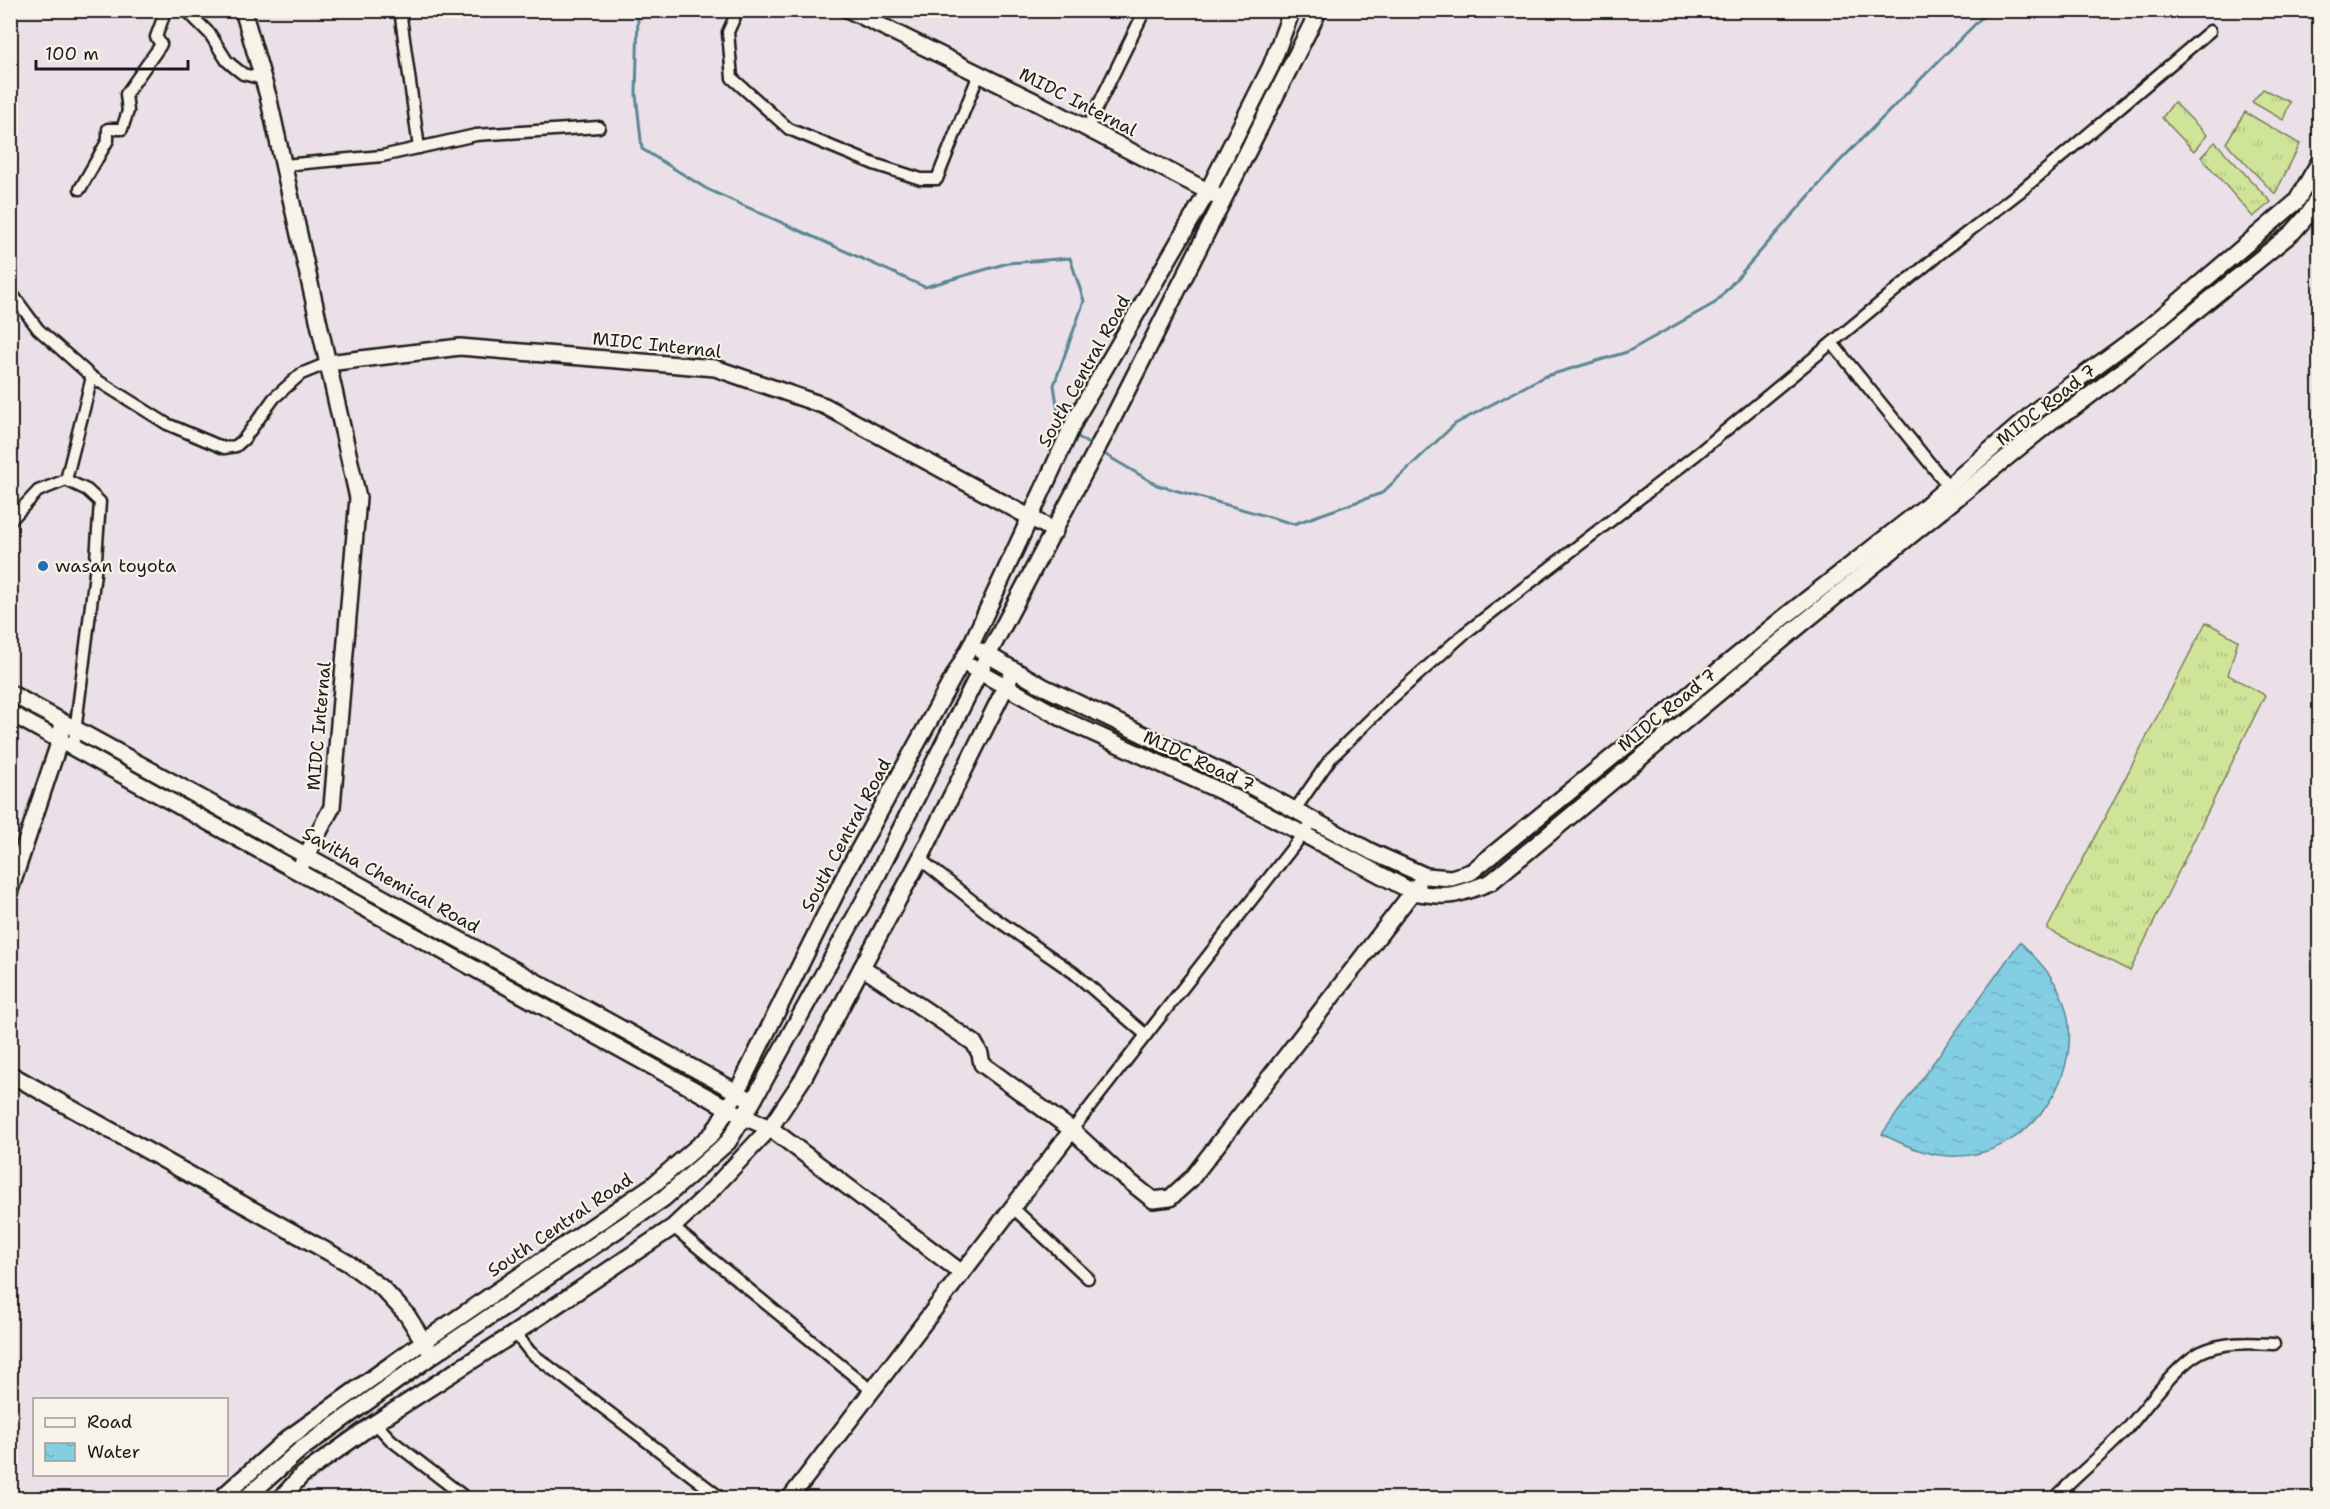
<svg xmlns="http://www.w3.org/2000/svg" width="2330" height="1509" viewBox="0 0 2330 1509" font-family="'Shantell Sans',sans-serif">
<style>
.grass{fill:url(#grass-tufts);stroke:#76805a;stroke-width:1.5}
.water{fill:url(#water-ripples);stroke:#5a8793;stroke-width:1.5}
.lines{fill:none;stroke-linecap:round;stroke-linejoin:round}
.stream{stroke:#5a8793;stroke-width:3}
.street-casing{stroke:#1c1c1c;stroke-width:15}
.secondary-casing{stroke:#1c1c1c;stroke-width:20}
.street{stroke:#f7f3e8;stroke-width:10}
.secondary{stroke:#f7f3e8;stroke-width:15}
.poi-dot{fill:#1f6fb2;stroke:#f7f3e8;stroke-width:2}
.labels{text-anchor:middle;stroke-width:4.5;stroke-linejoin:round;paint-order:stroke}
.street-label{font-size:18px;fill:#1c1c1c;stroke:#f7f3e8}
.poi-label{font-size:18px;fill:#1c1c1c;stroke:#f7f3e8;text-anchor:start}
</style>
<defs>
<pattern id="grass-tufts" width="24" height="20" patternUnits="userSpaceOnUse" patternTransform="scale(1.5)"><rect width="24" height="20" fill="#d0e499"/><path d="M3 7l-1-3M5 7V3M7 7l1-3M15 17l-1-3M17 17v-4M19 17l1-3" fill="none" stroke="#b2c383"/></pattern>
<pattern id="water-ripples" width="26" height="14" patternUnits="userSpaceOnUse" patternTransform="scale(1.5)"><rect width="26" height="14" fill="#83cee3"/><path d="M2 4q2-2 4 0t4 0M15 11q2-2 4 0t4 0" fill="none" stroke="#71b0c2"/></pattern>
</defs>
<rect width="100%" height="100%" fill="#ebe0e7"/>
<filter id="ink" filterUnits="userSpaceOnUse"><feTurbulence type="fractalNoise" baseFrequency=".0167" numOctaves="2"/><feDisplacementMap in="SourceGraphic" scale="12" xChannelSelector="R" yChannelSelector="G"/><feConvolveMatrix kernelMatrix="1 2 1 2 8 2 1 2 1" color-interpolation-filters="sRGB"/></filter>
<g filter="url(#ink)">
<g class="grass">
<path d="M 2263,89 L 2290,102 L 2283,120 L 2252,102 Z"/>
<path d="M 2174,102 L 2207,135 L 2194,151 L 2162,118 Z"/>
<path d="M 2245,112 L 2300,144 L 2275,194 L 2226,143 Z"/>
<path d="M 2215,142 L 2271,202 L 2253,217 L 2201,157 Z"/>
<path d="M 2206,622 L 2238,640 L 2228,675 L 2265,695 L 2130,971 L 2047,929 Z"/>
</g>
<path class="water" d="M 2020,942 C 2038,960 2054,976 2063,1000 C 2090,1073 2028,1160 1950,1156 C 1925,1155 1904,1145 1882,1134 Z"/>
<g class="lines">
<g class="stream">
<path d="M 632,10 L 638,15 L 636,94 L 642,149 L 707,189 L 925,287 L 1008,263 L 1070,258 L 1084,301 L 1054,385 L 1060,425 L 1066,429"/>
<path d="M 1074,434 L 1093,447"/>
<path d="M 1101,452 L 1157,485 L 1294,524 L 1382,493 L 1455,424 L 1543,377 L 1627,352 L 1715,303 L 1837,164 L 1989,10"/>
</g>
<defs>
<g id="street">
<path d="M 186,10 L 210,34 L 227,61 L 234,67 L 243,74 L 263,79"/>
<path d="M 400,10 L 419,148"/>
<path d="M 738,10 L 728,32 L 732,78 L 789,129 L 874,164 L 921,179 L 937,179 L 979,74"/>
<path d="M 1087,128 L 1145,10"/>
<path d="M 284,165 L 382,156 L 476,135 L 599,127"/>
<path d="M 80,189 L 108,140 L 108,129 L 122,129 L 128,111 L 126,94 L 160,46 L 161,44 L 156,37 L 166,10"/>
<path d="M 10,291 L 38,329 L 92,377 L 167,424 L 224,448 L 236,446 L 244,439 L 274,398 L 301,374 L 328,363"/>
<path d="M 1832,343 L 1949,487"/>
<path d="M 66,480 L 92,377"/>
<path d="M 10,521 L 38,491 L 66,480 L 87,490 L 100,502 L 95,573 L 73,748"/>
<path d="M 1294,811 L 1331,758 L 1391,699 L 1464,634 L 1697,454 L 1942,252 L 2022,190 L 2210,31"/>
<path d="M 920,859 L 990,915 L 1074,973 L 1146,1035"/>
<path d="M 1072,1130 L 1314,820"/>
<path d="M 1012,1207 L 1088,1278"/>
<path d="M 673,1227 L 871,1390"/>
<path d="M 515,1333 L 530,1352 L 721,1498"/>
<path d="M 375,1423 L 391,1440 L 466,1498"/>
<path d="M 2055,1498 C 2078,1474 2105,1453 2128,1428 C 2147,1406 2177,1364 2201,1352 C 2224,1341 2249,1343 2274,1344"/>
</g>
<g id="secondary">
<path d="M 243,10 L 268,96 L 358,498 L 332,807 L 298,871"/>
<path d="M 849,10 L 1034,101 L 1215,195"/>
<path d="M 328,363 L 460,347 L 715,368 L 825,406 L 1055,531"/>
<path d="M 981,651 L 1044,687 L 1245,783 L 1372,852 L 1426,876 L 1451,878 L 1471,872 L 1787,615 L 1921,510 L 2039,408 L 2148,328 L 2296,202 L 2320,161"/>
<path d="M 971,667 L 1067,721 L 1231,796 L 1413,892 C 1449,899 1458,895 1491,882 L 1798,627 L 2053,420 L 2072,409 L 2118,374 L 2293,232 L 2307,216 L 2320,195"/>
<path d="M 10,693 L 744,1096"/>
<path d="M 10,713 L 744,1117 L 770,1128 L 962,1273 L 1072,1130 L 982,1064 L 980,1054 L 974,1043 L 862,967 L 920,859 L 1014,670"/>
<path d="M 10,890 L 60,740 L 61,730"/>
<path d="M 10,1074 L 348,1263 L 382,1288 L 407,1315 L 429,1350"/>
<path d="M 1072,1130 L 1114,1169 L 1153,1200 L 1170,1198 L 1191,1179 L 1418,885"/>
<path d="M 221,1498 L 287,1439 L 424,1341 L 653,1185 L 713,1133 L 737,1092 L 846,873 L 971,645 L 1077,416 L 1208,191 L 1271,66 L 1292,10"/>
<path d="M 246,1498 L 300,1450 L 433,1355 L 663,1199 L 728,1142 L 753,1101 L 872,886 L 988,655 L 1109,426 L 1319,10"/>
<path d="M 281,1498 L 301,1476 L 375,1423 L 515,1333 L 673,1227 L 707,1195 L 770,1128 L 804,1077 L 862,967"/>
<path d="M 790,1498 L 962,1273"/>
</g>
</defs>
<use href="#street" class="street-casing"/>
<use href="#secondary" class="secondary-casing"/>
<use href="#street" class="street"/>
<use href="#secondary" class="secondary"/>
</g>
</g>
<circle class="poi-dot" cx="43" cy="566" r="6"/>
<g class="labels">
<g class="street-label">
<text transform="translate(1078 102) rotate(27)" y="6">MIDC Internal</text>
<text transform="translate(657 345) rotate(6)" y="6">MIDC Internal</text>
<text transform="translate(1084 371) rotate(-61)" y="6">South Central Road</text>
<text transform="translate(2046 405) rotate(-38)" y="6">MIDC Road 7</text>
<text transform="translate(1667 710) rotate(-39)" y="6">MIDC Road 7</text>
<text transform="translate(319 726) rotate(-85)" y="6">MIDC Internal</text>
<text transform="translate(1199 761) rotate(25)" y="6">MIDC Road 7</text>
<text transform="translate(846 835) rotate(-62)" y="6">South Central Road</text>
<text transform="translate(391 880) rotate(29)" y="6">Savitha Chemical Road</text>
<text transform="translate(560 1225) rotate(-34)" y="6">South Central Road</text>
</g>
<g class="poi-label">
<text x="55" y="572">wasan toyota</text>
</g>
</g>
<rect width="2330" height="1509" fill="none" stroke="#f7f3e8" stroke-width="36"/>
<rect x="18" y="18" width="2294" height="1473" fill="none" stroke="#1c1c1c" stroke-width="2" filter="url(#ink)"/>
<rect x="33" y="1398" width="195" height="78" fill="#f7f3e8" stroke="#9f9d96" stroke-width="1.5"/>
<rect x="45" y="1418" width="30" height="9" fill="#f7f3e8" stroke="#9f9d96" stroke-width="1.5"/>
<text x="87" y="1428" font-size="18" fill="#1c1c1c">Road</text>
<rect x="45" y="1443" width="30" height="18" fill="url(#water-ripples)" stroke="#9f9d96" stroke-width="1.5"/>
<text x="87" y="1458" font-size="18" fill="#1c1c1c">Water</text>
<path d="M36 60v9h152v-9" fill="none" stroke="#1c1c1c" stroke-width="3"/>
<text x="45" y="60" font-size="18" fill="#1c1c1c" stroke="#f7f3e8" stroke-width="4.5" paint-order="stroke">100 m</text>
</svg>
